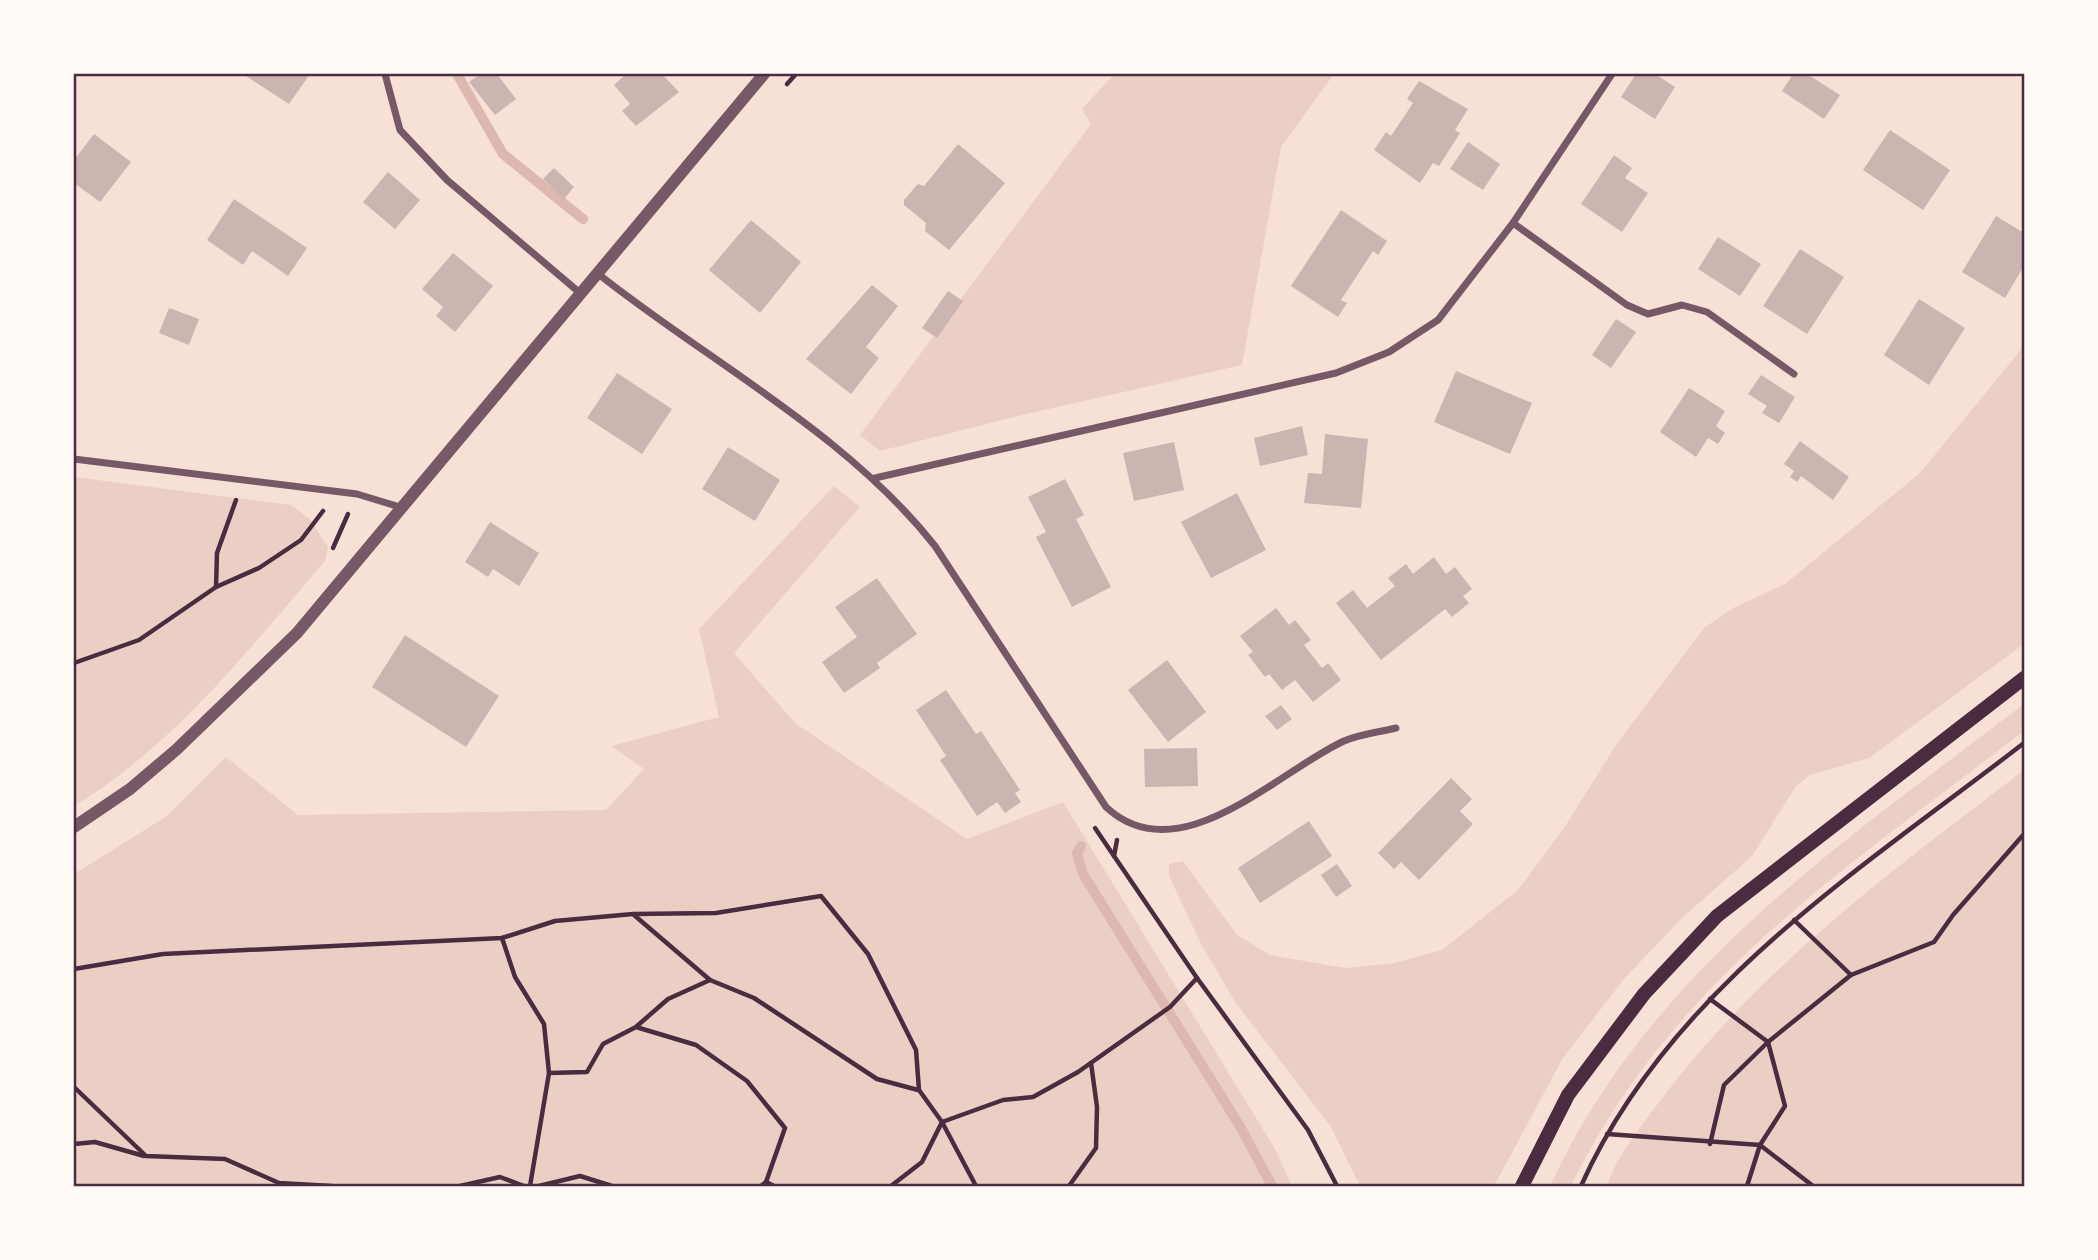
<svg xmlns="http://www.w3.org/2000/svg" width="2098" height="1260" viewBox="0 0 2098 1260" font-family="'Source Sans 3',sans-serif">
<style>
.green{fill:#ebcfc5}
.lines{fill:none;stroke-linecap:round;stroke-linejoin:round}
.stream{stroke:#dcb8b0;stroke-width:10}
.building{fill:#ccb4b1}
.path{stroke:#4a2c40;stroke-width:4.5}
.minor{stroke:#755966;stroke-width:7}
.tertiary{stroke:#755966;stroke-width:12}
.secondary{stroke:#4a2c40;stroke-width:14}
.neatline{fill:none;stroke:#4a2c40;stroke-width:2.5}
</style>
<rect width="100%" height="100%" fill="#f7e1d7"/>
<g class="green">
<path d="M 1114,74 L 1334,74 L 1281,147 L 1242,365 L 1018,416 L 880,451 L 860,435 L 1091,124 L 1082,109 Z"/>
<path d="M 2024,346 L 2024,644 L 1869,758 L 1810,775 L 1796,786 L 1752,856 L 1681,919 L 1624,979 L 1563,1058 L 1494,1186 L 1360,1186 L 1331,1127 L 1235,1002 L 1201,944 L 1169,876 L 1169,864 L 1183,861 L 1237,935 L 1270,955 L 1345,968 L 1395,963 L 1442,950 L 1518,890 L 1564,828 L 1618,742 L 1705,627 L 1735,607 L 1785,584 L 1920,473 Z"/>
<path d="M 74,477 L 291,505 L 310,519 L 328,547 L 325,561 C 249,649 174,746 74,806 Z"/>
<path d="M 834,486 L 860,507 L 734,653 L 795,723 L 967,839 L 1063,802 L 1275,1149 L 1292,1186 L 74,1186 L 74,874 L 167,816 L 226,757 L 298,815 L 606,810 L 644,769 L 611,746 L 719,717 L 699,629 Z"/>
<path d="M 2024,704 L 2024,731 C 1847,868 1672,979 1571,1186 L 1550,1186 C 1650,970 1841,844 2024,704 Z"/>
<path d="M 2024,770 L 2024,1186 L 1607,1186 C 1618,1153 1642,1125 1663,1097 C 1764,964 1893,870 2024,770 Z"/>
</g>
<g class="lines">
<g class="stream">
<path d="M 457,74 L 503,154 L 583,219"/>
<path d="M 1081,846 L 1077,853 L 1083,874 L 1241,1128 L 1272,1186"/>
</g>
</g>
<g class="building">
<path d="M 243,74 L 310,74 L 289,104 Z"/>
<path d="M 480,74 L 497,74 L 516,99 L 495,115 L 469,82 Z"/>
<path d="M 626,74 L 662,74 L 679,92 L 636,126 L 622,111 L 630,104 L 614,85 Z"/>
<path d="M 1636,74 L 1655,74 L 1675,87 L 1655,119 L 1621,97 Z"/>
<path d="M 1793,74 L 1807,74 L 1840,95 L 1824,119 L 1782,91 Z"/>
<path d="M 1419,81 L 1468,109 L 1455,130 L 1460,133 L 1439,166 L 1433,163 L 1420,183 L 1374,150 L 1386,132 L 1391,136 L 1413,103 L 1407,99 Z"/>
<path d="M 1890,130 L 1950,170 L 1923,210 L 1863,170 Z"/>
<path d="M 94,134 L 131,162 L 100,202 L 74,183 L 74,160 Z"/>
<path d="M 1468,142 L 1500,164 L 1483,190 L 1450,169 Z"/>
<path d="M 958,144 L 1005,183 L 949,250 L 925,231 L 926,223 L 904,205 L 904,200 L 918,184 L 924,186 Z"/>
<path d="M 1614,155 L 1632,168 L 1625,178 L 1648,193 L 1622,232 L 1581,204 Z"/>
<path d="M 554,168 L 574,187 L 564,199 L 543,179 Z"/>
<path d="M 388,172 L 420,200 L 395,229 L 363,202 Z"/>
<path d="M 234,199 L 307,248 L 288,276 L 252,251 L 243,265 L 207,240 Z"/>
<path d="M 1341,210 L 1387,241 L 1378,255 L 1373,251 L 1341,300 L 1347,303 L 1338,317 L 1291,286 Z"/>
<path d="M 1996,216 L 2024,233 L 2024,266 L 2005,298 L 1962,272 Z"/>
<path d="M 751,220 L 801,262 L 760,313 L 709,270 Z"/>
<path d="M 1718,237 L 1761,264 L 1740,296 L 1698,269 Z"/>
<path d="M 1800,249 L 1844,277 L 1807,334 L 1763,306 Z"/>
<path d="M 453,253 L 493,286 L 455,332 L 436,316 L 443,307 L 422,289 Z"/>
<path d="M 872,285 L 898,306 L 866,347 L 879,358 L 851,394 L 806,359 Z"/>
<path d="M 948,291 L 963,301 L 937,338 L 922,328 Z"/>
<path d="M 1919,299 L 1965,328 L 1929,385 L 1884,355 Z"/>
<path d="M 169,308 L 199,319 L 189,345 L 159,333 Z"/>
<path d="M 1616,319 L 1636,332 L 1611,368 L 1592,355 Z"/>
<path d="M 1456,371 L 1532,403 L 1510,454 L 1434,422 Z"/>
<path d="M 617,373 L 672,409 L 642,454 L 587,418 Z"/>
<path d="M 1761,375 L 1795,397 L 1779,423 L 1762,413 L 1767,406 L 1748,394 Z"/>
<path d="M 1689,388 L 1725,411 L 1716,426 L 1725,433 L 1718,444 L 1708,438 L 1696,457 L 1660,432 Z"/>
<path d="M 1302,426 L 1308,455 L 1260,466 L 1254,438 Z"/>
<path d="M 1325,434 L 1368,439 L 1361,508 L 1304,503 L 1308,473 L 1322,474 Z"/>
<path d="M 1800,441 L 1849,477 L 1833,500 L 1801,476 L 1797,482 L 1790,477 L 1794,471 L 1784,464 Z"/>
<path d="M 1174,442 L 1184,490 L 1134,501 L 1123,453 Z"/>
<path d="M 728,447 L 780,480 L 755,521 L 702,489 Z"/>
<path d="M 1065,479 L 1084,515 L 1076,519 L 1111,587 L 1072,607 L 1036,537 L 1046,532 L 1028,497 Z"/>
<path d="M 1237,493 L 1266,550 L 1211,578 L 1181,522 Z"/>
<path d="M 490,522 L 539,553 L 519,586 L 493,569 L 488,577 L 465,562 Z"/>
<path d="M 1434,557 L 1446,574 L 1455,567 L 1472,589 L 1463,596 L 1469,603 L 1452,617 L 1445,609 L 1381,660 L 1336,603 L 1353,590 L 1367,608 L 1395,586 L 1388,578 L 1406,564 L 1413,574 Z"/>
<path d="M 877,578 L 917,634 L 877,663 L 880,668 L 844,693 L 822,662 L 857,637 L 835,607 Z"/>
<path d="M 1276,608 L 1289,625 L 1295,620 L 1311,640 L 1304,645 L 1322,668 L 1328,663 L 1341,680 L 1313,702 L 1295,680 L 1282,690 L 1269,674 L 1265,677 L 1248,655 L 1253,652 L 1240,636 Z"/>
<path d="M 405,635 L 499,696 L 466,747 L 372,687 Z"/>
<path d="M 1167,660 L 1206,712 L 1168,742 L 1128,690 Z"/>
<path d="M 946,690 L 976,734 L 981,731 L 1020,790 L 1015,793 L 1021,802 L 1005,813 L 997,802 L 977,816 L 940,760 L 946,756 L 916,710 Z"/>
<path d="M 1281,705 L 1292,719 L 1277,730 L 1265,716 Z"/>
<path d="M 1197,748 L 1198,786 L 1145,787 L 1144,749 Z"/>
<path d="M 1451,778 L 1472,799 L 1460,811 L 1473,824 L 1419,880 L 1401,862 L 1394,869 L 1378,853 Z"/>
<path d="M 1309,821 L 1332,856 L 1260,903 L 1238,868 Z"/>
<path d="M 1337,864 L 1352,886 L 1336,897 L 1321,875 Z"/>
</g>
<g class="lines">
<g class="path">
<path d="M 787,84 L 796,74"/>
<path d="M 333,548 L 348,514"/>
<path d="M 216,587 L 217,553 L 236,500"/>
<path d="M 74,663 L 139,640 L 216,587 L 259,568 L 301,540 L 323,511"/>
<path d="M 1095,828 L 1114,856"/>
<path d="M 1117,840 L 1114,856 L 1197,978 L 1308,1130 L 1337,1186"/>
<path d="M 634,915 L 710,980 L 754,998 L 877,1079 L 918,1090"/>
<path d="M 1794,920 L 1851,975"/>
<path d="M 502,938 L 515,977 L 544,1024 L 549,1073 L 530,1186"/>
<path d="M 74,969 L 163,954 L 502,938 L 555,921 L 633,914 L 716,913 L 821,896 L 868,954 L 916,1050 L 919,1090 L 942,1122 L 976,1186"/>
<path d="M 1710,999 L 1768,1042 L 1851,975 L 1934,942 L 1953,915 L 2024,834"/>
<path d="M 637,1026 L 668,999 L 710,980"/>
<path d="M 549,1073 L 587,1072 L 603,1044 L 636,1027 L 696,1045 L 747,1081 L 785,1128 L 766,1182"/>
<path d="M 74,1087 L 146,1156 L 225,1159 L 279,1183 L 332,1186"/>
<path d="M 1607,1134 L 1760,1145 L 1813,1186"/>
<path d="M 74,1144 L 95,1142 L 144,1156"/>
<path d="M 1710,1144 L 1724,1085 L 1768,1042 L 1785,1106 L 1760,1145 L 1747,1186"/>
<path d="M 460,1186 L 500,1177 L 524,1186"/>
<path d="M 539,1186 L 580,1176 L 612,1186"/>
<path d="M 761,1186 L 766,1182 L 774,1186"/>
<path d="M 891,1186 L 922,1162 L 942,1122 L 1003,1100 L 1033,1097 L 1078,1072 L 1170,1007 L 1197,978"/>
<path d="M 1069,1186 L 1096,1148 L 1097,1107 L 1091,1063"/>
<path d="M 1581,1186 C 1669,989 1860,870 2024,743"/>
</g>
<g class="minor">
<path d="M 385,74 L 400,130 L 447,180 L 580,293"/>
<path d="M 1513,223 L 1627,305 L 1648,314 L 1682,305 L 1707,312 L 1794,374"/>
<path d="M 597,273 C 709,362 846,433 935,546 L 1106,807 C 1179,875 1278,771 1344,741 C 1360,734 1380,732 1396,728"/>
<path d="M 74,459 L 357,494 L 400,507"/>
<path d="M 875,478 L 1336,373 L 1389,352 L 1438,320 L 1513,223 L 1612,74"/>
</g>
<path class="tertiary" d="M 74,827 L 130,789 L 176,750 L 297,633 L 764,74"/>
<path class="secondary" d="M 1522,1186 L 1568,1095 L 1644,994 L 1717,916 L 2024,678"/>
</g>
<rect width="2098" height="1260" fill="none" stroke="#fffaf5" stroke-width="150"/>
<rect x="75" y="75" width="1948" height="1110" class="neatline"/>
</svg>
